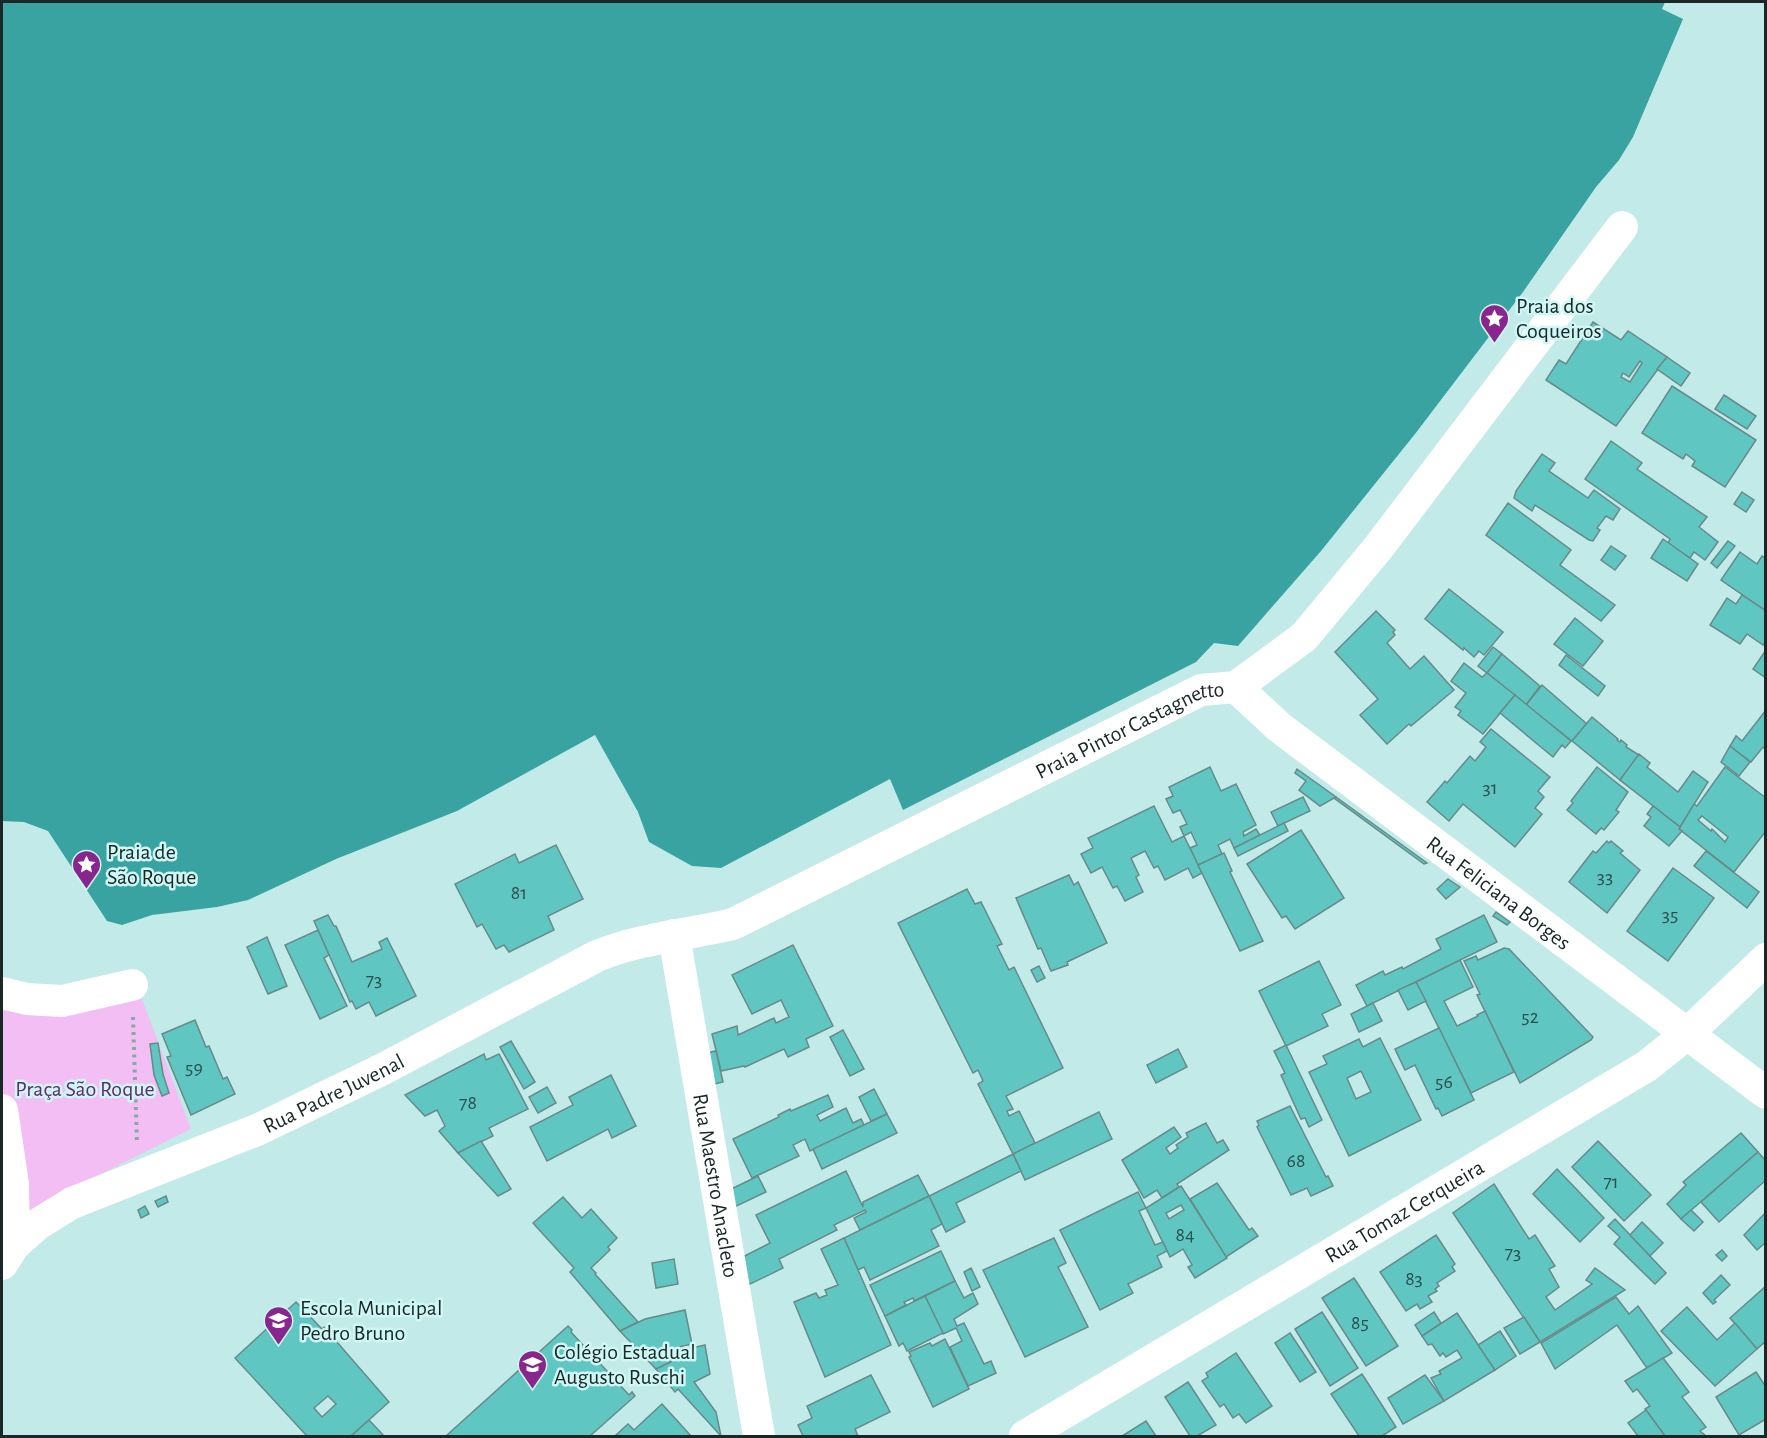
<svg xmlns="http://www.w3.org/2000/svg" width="1767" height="1438" viewBox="0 0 1767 1438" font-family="'Alegreya Sans',sans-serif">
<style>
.green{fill:#f2bef4}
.water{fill:#38a3a0}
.building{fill:#60c6c2;stroke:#668b89;stroke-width:1.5;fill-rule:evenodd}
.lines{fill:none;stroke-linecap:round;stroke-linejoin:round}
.path{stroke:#88a7a5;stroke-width:4;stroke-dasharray:3 4.5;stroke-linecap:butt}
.minor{stroke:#fff;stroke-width:32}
.labels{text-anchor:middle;stroke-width:5;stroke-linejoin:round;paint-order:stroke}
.number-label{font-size:20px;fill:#2b504e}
.poi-label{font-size:22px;fill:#192827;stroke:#cff7f5;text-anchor:start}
.street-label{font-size:22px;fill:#192827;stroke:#cff7f5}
.park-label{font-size:22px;fill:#68296b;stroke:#cff7f5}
</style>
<rect width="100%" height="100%" fill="#c2eae8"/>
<path class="green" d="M 135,981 L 191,1129 L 35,1207 L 2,1261 L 2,994 Z"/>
<path class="water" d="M 2,2 L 1665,2 L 1662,9 L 1683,19 L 1633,137 L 1619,160 L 1596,187 L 1523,292 L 1415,434 L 1321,551 L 1238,646 L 1214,643 L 1196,662 L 903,810 L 890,779 L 721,868 L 692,866 L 649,842 L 638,812 L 595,735 L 457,811 L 336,859 L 248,900 L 217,907 L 152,915 L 122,925 L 107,921 L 48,831 L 24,822 L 2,821 Z"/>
<g class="building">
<path d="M 1593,322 L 1621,340 L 1628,331 L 1667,357 L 1616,426 L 1546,380 L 1559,360 L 1566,364 ZM 1640,361 L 1642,363 L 1630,382 L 1621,377 L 1623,373 L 1629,377 Z"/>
<path d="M 1667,357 L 1690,373 L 1681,386 L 1657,369 Z"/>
<path d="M 1672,386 L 1756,440 L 1725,487 L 1692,466 L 1695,461 L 1686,454 L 1683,459 L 1642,433 Z"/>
<path d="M 1724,395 L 1756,416 L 1747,429 L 1715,409 Z"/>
<path d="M 1611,441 L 1642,463 L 1637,469 L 1707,517 L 1699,527 L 1718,542 L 1705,560 L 1694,552 L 1690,558 L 1668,543 L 1670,539 L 1585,479 Z"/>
<path d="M 1542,454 L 1555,463 L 1549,471 L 1588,498 L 1594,490 L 1620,509 L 1613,520 L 1606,516 L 1597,528 L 1600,530 L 1593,541 L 1589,540 L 1535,505 L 1532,511 L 1514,498 L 1516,491 Z"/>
<path d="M 1742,492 L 1754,500 L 1746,512 L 1734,504 Z"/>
<path d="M 1508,503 L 1571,550 L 1560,565 L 1615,605 L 1601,621 L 1486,535 Z"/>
<path d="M 1663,539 L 1698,564 L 1687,581 L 1651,558 Z"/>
<path d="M 1728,541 L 1735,546 L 1717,568 L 1711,563 Z"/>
<path d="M 1611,546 L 1626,556 L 1615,570 L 1601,560 Z"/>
<path d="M 1740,552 L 1757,564 L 1762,556 L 1766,558 L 1766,611 L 1721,580 Z"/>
<path d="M 1449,589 L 1503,632 L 1484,655 L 1479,651 L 1474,657 L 1464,648 L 1463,650 L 1425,619 Z"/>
<path d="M 1742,595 L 1766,611 L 1766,641 L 1763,645 L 1747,634 L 1740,644 L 1710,625 L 1727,598 L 1736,604 Z"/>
<path d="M 1376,611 L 1395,630 L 1393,632 L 1395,635 L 1387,643 L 1410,669 L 1424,656 L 1454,690 L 1411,726 L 1409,724 L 1387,744 L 1360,715 L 1378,699 L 1335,652 Z"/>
<path d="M 1575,618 L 1603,641 L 1583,666 L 1554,644 Z"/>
<path d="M 1493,647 L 1502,654 L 1487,673 L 1478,666 Z"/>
<path d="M 1766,650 L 1766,678 L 1753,669 Z"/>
<path d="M 1502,654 L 1540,686 L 1526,705 L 1487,673 Z"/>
<path d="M 1566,655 L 1605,686 L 1598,696 L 1559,665 Z"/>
<path d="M 1464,663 L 1482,677 L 1487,673 L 1515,695 L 1483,734 L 1458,715 L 1461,711 L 1455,707 L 1466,693 L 1451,681 Z"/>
<path d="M 1542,685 L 1587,724 L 1572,741 L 1526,705 Z"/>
<path d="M 1515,695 L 1571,741 L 1565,748 L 1562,745 L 1553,757 L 1500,713 Z"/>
<path d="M 1766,710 L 1766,750 L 1763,747 L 1751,762 L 1730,746 L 1736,736 L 1742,741 Z"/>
<path d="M 1592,717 L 1618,739 L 1617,740 L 1620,742 L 1621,740 L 1627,745 L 1626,747 L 1639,755 L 1620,780 L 1572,741 Z"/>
<path d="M 1491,729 L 1550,777 L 1538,791 L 1544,797 L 1535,808 L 1542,814 L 1515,847 L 1463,804 L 1449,821 L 1427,802 L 1445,781 L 1447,783 L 1470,756 L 1475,761 L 1479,756 L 1486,747 L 1480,742 Z"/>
<path d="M 1730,746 L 1750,762 L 1739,776 L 1721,762 Z"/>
<path d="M 1639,754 L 1650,763 L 1647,767 L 1678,792 L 1693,771 L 1708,782 L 1680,827 L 1620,780 Z"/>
<path d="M 1210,767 L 1221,791 L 1236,784 L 1256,825 L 1243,832 L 1244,836 L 1256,829 L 1260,835 L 1234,848 L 1230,839 L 1218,845 L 1222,854 L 1198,865 L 1190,848 L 1197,845 L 1191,832 L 1184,836 L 1180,827 L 1187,824 L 1180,810 L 1173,813 L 1166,799 L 1173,796 L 1169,787 Z"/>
<path d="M 1597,767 L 1628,792 L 1616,810 L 1619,812 L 1604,830 L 1601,828 L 1596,834 L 1567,810 L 1573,803 L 1571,801 Z"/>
<path d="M 1725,767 L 1766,798 L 1766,831 L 1734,872 L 1679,829 L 1694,804 L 1697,806 ZM 1702,816 L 1728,837 L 1725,842 L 1712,829 L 1711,831 L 1698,820 Z"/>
<path d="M 1297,769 L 1336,797 L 1320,806 L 1299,790 L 1306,781 L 1295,773 Z"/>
<path d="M 1303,797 L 1310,811 L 1278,826 L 1271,812 Z"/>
<path d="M 1336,797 L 1427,863 L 1424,864 L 1334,798 Z"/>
<path d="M 1154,806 L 1172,842 L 1184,836 L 1202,873 L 1193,878 L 1188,868 L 1165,880 L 1158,866 L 1154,868 L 1145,851 L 1131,858 L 1139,875 L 1136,877 L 1143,892 L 1125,901 L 1117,886 L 1113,888 L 1102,867 L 1091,873 L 1081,854 L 1093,848 L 1088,838 Z"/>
<path d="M 1653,806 L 1680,827 L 1679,829 L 1682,831 L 1669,846 L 1644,826 L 1651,817 L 1647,814 Z"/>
<path d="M 1284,823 L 1288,831 L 1238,856 L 1234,848 Z"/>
<path d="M 1301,830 L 1344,898 L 1295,929 L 1286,916 L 1282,918 L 1247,864 Z"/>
<path d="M 1607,841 L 1609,843 L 1611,841 L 1623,851 L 1620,853 L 1640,870 L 1607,913 L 1569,882 L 1593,851 L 1596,853 Z"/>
<path d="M 556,845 L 583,899 L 548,916 L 554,930 L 509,952 L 504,945 L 496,949 L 482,924 L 477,927 L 455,884 L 515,854 L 519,863 Z"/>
<path d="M 1706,851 L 1759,892 L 1747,908 L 1694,866 Z"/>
<path d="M 1224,853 L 1232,871 L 1230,872 L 1263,941 L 1240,951 L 1198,865 Z"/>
<path d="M 1673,868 L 1714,898 L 1668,961 L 1627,931 Z"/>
<path d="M 1069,875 L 1074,885 L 1078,882 L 1107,943 L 1067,962 L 1068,965 L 1051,971 L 1041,948 L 1038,949 L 1016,898 Z"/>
<path d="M 1448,879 L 1460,887 L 1446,899 L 1437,889 Z"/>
<path d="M 967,889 L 975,904 L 981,902 L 1002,944 L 997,946 L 1009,970 L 1014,967 L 1063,1068 L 1006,1096 L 1013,1109 L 1007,1111 L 1009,1116 L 1019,1111 L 1035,1143 L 1013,1154 L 978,1084 L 983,1081 L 978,1070 L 973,1073 L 898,923 Z"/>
<path d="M 1496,912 L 1510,922 L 1507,925 L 1493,916 Z"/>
<path d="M 328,915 L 334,926 L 336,926 L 352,962 L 382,949 L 379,942 L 387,938 L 416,996 L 376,1016 L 369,1002 L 356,1009 L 352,1001 L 350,1002 L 314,921 Z"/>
<path d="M 1484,915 L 1497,942 L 1367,1006 L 1356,985 L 1383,971 L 1385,975 L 1402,967 L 1403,969 L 1441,949 L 1436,939 Z"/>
<path d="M 318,930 L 329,955 L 324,958 L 347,1006 L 320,1019 L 285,945 Z"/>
<path d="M 267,937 L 287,986 L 268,994 L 247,947 Z"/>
<path d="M 793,945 L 833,1026 L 806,1039 L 809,1047 L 788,1057 L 784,1049 L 745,1067 L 744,1066 L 721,1071 L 712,1034 L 737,1026 L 738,1035 L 774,1018 L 776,1023 L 789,1017 L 781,1000 L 752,1014 L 732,975 Z"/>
<path d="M 1504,948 L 1509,949 L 1593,1037 L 1591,1040 L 1520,1083 L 1477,995 L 1480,994 L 1464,961 L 1476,956 L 1478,960 Z"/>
<path d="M 1460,960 L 1473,987 L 1444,1001 L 1457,1026 L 1478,1016 L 1477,1015 L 1485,1011 L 1514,1072 L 1471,1093 L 1416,982 Z"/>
<path d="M 1319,961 L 1341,1005 L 1322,1014 L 1328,1026 L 1286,1046 L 1259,991 Z"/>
<path d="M 1039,966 L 1045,978 L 1037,982 L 1031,970 Z"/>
<path d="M 1416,982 L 1426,1001 L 1408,1010 L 1398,990 Z"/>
<path d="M 1373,1003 L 1382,1021 L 1359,1032 L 1351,1014 Z"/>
<path d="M 195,1020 L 206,1047 L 209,1046 L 223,1079 L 227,1077 L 235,1094 L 191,1115 L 167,1057 L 171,1056 L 162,1034 Z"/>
<path d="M 1439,1028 L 1474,1100 L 1442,1116 L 1438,1108 L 1436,1109 L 1415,1065 L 1405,1070 L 1395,1049 Z"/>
<path d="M 843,1030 L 864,1069 L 850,1076 L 830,1037 Z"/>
<path d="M 1380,1038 L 1421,1120 L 1349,1156 L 1309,1072 L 1327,1064 L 1323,1056 L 1359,1039 L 1363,1047 ZM 1361,1071 L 1371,1092 L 1356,1099 L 1347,1078 Z"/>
<path d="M 511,1041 L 535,1082 L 524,1089 L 500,1047 Z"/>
<path d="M 158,1043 L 163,1074 L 169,1093 L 162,1096 L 154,1075 L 150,1044 Z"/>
<path d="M 1286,1045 L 1322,1120 L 1309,1127 L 1305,1118 L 1301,1119 L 1281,1075 L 1285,1073 L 1274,1051 Z"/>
<path d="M 1178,1049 L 1187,1067 L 1156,1083 L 1147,1065 Z"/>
<path d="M 716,1051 L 723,1082 L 702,1087 L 696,1055 Z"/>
<path d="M 484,1054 L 486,1060 L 499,1054 L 528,1109 L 489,1128 L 493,1136 L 458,1153 L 439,1131 L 445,1126 L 437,1110 L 425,1116 L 405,1095 Z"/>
<path d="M 611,1075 L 636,1126 L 612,1138 L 608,1129 L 547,1161 L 530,1127 L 573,1105 L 569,1097 Z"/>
<path d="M 547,1087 L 556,1103 L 538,1113 L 529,1097 Z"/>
<path d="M 874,1089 L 887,1114 L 871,1121 L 859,1097 Z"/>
<path d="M 828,1095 L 833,1107 L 817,1115 L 820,1121 L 846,1108 L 853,1123 L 861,1119 L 864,1125 L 810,1151 L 805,1139 L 793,1145 L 799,1156 L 752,1178 L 733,1139 L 779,1117 L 778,1115 L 790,1109 L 791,1111 Z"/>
<path d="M 1290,1106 L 1326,1177 L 1328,1176 L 1333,1186 L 1311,1196 L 1307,1188 L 1291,1195 L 1257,1127 L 1259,1125 L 1257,1121 Z"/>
<path d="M 1099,1112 L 1112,1139 L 1025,1180 L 1013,1154 Z"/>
<path d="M 887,1114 L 897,1133 L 822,1169 L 813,1149 Z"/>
<path d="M 1206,1123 L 1217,1143 L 1223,1140 L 1229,1150 L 1177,1184 L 1179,1187 L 1162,1198 L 1157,1190 L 1144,1198 L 1122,1160 L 1174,1127 L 1181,1137 L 1166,1148 L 1170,1154 L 1178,1148 L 1176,1145 L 1188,1137 L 1186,1133 Z"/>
<path d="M 1741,1133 L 1758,1152 L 1681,1219 L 1667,1204 L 1686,1185 L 1683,1182 Z"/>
<path d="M 481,1141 L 511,1189 L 498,1196 L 458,1153 Z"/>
<path d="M 1598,1141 L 1651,1195 L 1624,1221 L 1572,1167 Z"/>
<path d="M 1758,1152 L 1766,1161 L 1766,1180 L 1719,1222 L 1701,1202 Z"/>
<path d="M 1013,1154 L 1021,1171 L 956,1203 L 965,1222 L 946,1232 L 929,1196 Z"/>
<path d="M 1557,1169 L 1604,1218 L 1580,1242 L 1533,1194 Z"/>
<path d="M 846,1171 L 863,1207 L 863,1202 L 918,1175 L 929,1196 L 860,1230 L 854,1218 L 866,1212 L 865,1210 L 834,1225 L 837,1230 L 779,1259 L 783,1268 L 740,1289 L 735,1261 L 770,1243 L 756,1215 Z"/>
<path d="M 758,1176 L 766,1192 L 726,1211 L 723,1193 Z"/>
<path d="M 1217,1183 L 1249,1230 L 1252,1228 L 1258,1236 L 1226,1257 L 1190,1199 Z"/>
<path d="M 1494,1184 L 1529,1239 L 1535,1235 L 1555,1266 L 1549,1269 L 1559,1287 L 1546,1297 L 1555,1310 L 1592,1284 L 1586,1280 L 1595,1268 L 1625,1290 L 1540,1342 L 1453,1213 Z"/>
<path d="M 1181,1186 L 1227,1258 L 1195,1278 L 1188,1267 L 1192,1265 L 1183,1249 L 1170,1257 L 1146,1208 ZM 1181,1205 L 1184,1210 L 1169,1219 L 1166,1213 Z"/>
<path d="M 1138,1192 L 1146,1208 L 1139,1211 L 1155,1245 L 1163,1242 L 1167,1251 L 1157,1256 L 1162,1267 L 1128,1284 L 1133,1293 L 1100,1310 L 1060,1230 Z"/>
<path d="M 166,1196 L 168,1202 L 158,1207 L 155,1201 Z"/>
<path d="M 929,1196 L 942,1224 L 931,1230 L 939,1246 L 870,1280 L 864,1267 L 858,1270 L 844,1238 Z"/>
<path d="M 563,1197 L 582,1218 L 591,1209 L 617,1238 L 608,1247 L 610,1250 L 591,1268 L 596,1273 L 595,1274 L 638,1322 L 620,1331 L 570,1272 L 574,1268 L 533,1223 Z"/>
<path d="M 145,1206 L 149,1214 L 141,1218 L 138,1210 Z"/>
<path d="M 1691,1210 L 1703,1222 L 1694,1231 L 1681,1219 Z"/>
<path d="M 1766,1212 L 1766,1242 L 1757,1250 L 1744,1235 Z"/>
<path d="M 1615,1219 L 1666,1273 L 1655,1284 L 1614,1244 L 1620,1237 L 1608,1226 Z"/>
<path d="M 1642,1222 L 1663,1243 L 1650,1256 L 1630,1235 Z"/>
<path d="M 1436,1235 L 1455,1264 L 1452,1267 L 1455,1271 L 1437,1283 L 1439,1286 L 1435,1289 L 1437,1291 L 1428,1296 L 1432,1302 L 1420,1309 L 1417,1304 L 1406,1311 L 1380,1272 Z"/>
<path d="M 844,1238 L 891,1345 L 825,1377 L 794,1302 L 816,1293 L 819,1298 L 827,1295 L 825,1290 L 838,1285 L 821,1249 Z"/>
<path d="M 1054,1238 L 1066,1263 L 1058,1267 L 1088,1327 L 1025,1357 L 983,1270 Z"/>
<path d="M 1722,1250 L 1727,1256 L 1722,1261 L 1716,1255 Z"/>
<path d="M 941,1251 L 955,1281 L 914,1301 L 913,1298 L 904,1302 L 906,1305 L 885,1316 L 870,1285 Z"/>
<path d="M 674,1259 L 678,1284 L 656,1288 L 652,1263 Z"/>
<path d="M 971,1268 L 980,1287 L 972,1291 L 964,1272 Z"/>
<path d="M 1721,1275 L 1730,1285 L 1714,1300 L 1716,1302 L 1713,1304 L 1703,1293 Z"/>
<path d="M 1354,1278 L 1398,1346 L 1366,1366 L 1322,1298 Z"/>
<path d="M 955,1281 L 964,1298 L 973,1293 L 978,1304 L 954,1319 L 957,1326 L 964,1323 L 984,1364 L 991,1361 L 996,1373 L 968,1386 L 950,1347 L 962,1341 L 956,1328 L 943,1334 L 925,1296 Z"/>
<path d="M 1766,1286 L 1766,1341 L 1757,1349 L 1730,1318 Z"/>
<path d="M 925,1296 L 943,1333 L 907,1351 L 903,1343 L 899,1346 L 885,1316 Z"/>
<path d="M 1616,1297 L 1629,1314 L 1638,1306 L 1672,1353 L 1647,1368 L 1617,1325 L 1555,1369 L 1541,1343 Z"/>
<path d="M 296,1302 L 322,1329 L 324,1327 L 389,1402 L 351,1436 L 307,1436 L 235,1358 ZM 328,1396 L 336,1404 L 322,1417 L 314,1408 Z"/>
<path d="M 1687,1307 L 1717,1340 L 1735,1323 L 1757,1349 L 1715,1386 L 1661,1331 Z"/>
<path d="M 685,1310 L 692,1344 L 671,1349 L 667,1354 L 671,1362 L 656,1369 L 620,1331 L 645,1319 Z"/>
<path d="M 1322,1312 L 1358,1368 L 1330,1386 L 1295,1329 Z"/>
<path d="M 1434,1312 L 1441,1323 L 1422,1336 L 1415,1325 Z"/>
<path d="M 1457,1313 L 1495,1370 L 1444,1401 L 1431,1378 L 1441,1374 L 1439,1371 L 1462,1358 L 1457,1350 L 1446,1357 L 1443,1353 L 1440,1356 L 1432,1344 L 1428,1345 L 1422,1336 Z"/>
<path d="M 1524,1317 L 1540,1342 L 1520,1354 L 1504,1328 Z"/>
<path d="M 568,1326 L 572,1330 L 571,1332 L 629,1395 L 632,1392 L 635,1396 L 590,1436 L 446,1436 Z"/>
<path d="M 1500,1331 L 1516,1356 L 1495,1370 L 1478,1345 Z"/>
<path d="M 1290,1333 L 1316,1372 L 1300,1382 L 1275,1343 Z"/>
<path d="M 945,1339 L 969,1389 L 933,1407 L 909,1357 L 911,1356 L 909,1352 L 930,1343 L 932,1346 Z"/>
<path d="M 705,1345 L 710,1374 L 694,1382 L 716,1412 L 721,1436 L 678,1389 L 675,1392 L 656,1369 L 671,1362 L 667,1354 Z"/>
<path d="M 1236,1353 L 1272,1406 L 1246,1423 L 1239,1414 L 1233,1418 L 1224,1404 L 1220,1407 L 1202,1381 L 1208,1377 L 1206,1373 Z"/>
<path d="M 1663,1358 L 1689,1392 L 1682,1397 L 1706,1427 L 1700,1431 L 1706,1436 L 1665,1436 L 1645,1409 L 1650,1406 L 1637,1389 L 1633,1392 L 1625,1381 Z"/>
<path d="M 1756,1372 L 1766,1387 L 1766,1419 L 1739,1435 L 1716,1397 Z"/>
<path d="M 1362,1374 L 1396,1427 L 1382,1436 L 1359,1436 L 1331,1394 Z"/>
<path d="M 871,1375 L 890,1412 L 855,1429 L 858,1436 L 803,1436 L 798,1425 L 812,1418 L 807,1406 Z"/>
<path d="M 1425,1375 L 1444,1401 L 1403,1424 L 1388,1398 Z"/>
<path d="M 1188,1382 L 1216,1425 L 1197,1436 L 1190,1436 L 1165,1397 Z"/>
<path d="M 662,1404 L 691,1436 L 615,1436 L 628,1424 L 634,1430 Z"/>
<path d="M 1646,1410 L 1665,1436 L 1638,1436 L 1628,1423 Z"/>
<path d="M 369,1420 L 384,1436 L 351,1436 Z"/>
<path d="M 1146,1421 L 1156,1436 L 1122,1436 Z"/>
</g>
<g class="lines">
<path class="path" d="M 133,1017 L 137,1144"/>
<g class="minor">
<path id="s1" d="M 1236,687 L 1279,727 L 1766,1093"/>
<path id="s2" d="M 674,935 L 759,1436"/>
<path d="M 2,993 L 27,999 L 62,1001 L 132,985"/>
<path d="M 2,1110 L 13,1184 L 14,1245"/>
<path id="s3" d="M 2,1264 L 14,1245 L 38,1224 L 72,1203 L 257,1130 L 383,1069 L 597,956 C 641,938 687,935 733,924 L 1201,690 L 1236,687 L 1304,637 L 1378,548 L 1622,227"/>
<path id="s4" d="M 1025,1436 L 1647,1066 L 1687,1034 L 1766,959"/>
</g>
</g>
<defs>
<symbol id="sight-pin" viewBox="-11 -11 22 30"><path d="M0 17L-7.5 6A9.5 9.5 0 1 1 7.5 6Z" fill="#88268e" stroke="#cff7f5"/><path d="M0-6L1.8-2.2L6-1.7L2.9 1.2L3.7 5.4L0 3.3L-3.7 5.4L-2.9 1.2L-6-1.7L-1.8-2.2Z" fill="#fff"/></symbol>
<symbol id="school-pin" viewBox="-11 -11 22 30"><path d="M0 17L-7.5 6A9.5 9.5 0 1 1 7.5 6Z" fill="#88268e" stroke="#cff7f5"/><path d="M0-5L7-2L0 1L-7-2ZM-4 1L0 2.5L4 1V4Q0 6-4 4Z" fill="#fff"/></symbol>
</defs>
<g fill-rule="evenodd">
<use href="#sight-pin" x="1478" y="302" width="33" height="45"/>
<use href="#sight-pin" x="70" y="848" width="33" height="45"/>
<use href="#school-pin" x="262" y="1304" width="33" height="45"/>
<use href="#school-pin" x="516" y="1348" width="33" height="45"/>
</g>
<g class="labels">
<g class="number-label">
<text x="1490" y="794">31</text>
<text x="1605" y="883">33</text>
<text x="519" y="899">81</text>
<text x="1670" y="921">35</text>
<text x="374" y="986">73</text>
<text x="1530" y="1023">52</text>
<text x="194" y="1074">59</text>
<text x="1444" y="1088">56</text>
<text x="468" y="1109">78</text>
<text x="1296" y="1167">68</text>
<text x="1611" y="1188">71</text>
<text x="1185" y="1241">84</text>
<text x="1513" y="1259">73</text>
<text x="1414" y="1285">83</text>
<text x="1360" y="1329">85</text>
</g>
<g class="poi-label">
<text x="1516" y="313">Praia dos<tspan x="1516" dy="25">Coqueiros</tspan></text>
<text x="107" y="859">Praia de<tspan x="107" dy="25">São Roque</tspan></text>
<text x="300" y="1315">Escola Municipal<tspan x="300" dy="25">Pedro Bruno</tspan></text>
<text x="554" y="1359">Colégio Estadual<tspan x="554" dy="25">Augusto Ruschi</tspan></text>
</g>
<g class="street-label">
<text dy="8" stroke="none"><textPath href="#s3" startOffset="1258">Praia Pintor Castagnetto</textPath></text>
<text dy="8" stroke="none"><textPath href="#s1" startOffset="334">Rua Feliciana Borges</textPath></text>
<text dy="8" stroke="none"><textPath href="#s3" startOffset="378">Rua Padre Juvenal</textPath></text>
<text dy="8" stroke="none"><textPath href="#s2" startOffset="254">Rua Maestro Anacleto</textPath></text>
<text dy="8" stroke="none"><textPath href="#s4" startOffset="441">Rua Tomaz Cerqueira</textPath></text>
</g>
<g class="park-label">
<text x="85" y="1096">Praça São Roque</text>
</g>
</g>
<rect width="1767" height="1438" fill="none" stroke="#192827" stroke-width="6"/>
</svg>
